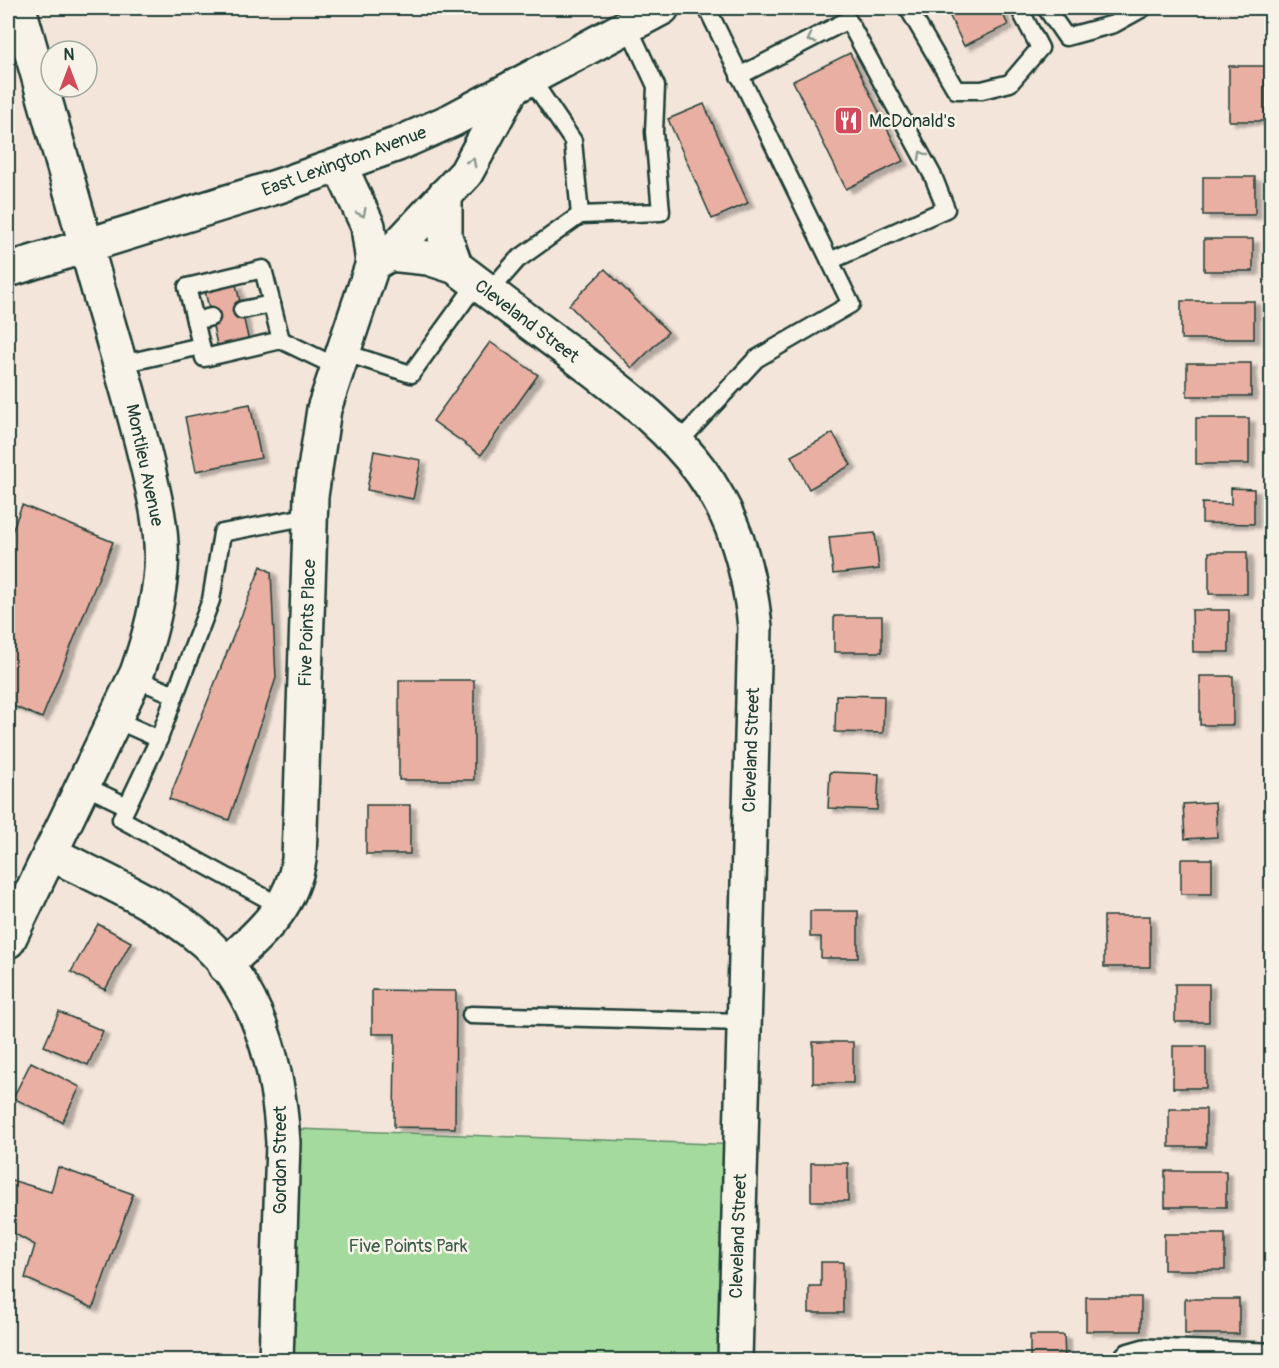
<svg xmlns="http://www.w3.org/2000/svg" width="1279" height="1368" viewBox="0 0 1279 1368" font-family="Pangolin,sans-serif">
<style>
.green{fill:#a4da9d;stroke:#628c68;stroke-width:1.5}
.building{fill:#e8afa2;stroke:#1f3d34;stroke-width:1.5;filter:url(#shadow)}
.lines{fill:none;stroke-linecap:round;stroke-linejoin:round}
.lane-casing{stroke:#1f3d34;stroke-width:21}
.street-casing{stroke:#1f3d34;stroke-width:38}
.secondary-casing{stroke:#1f3d34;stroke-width:38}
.lane{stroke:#f7f3e8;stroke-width:16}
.street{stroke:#f7f3e8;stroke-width:33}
.secondary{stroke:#f7f3e8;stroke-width:33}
.oneway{stroke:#8b988e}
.labels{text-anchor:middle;stroke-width:5;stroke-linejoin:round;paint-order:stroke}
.poi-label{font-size:18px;fill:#1f3d34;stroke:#f7f3e8;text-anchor:start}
.street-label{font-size:18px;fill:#1f3d34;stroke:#f7f3e8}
.park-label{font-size:18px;fill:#3a5c49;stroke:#f7f3e8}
</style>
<defs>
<filter id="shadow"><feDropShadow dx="6" dy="4" stdDeviation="1.5" flood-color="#0004"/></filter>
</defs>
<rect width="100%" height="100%" fill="#f4e5da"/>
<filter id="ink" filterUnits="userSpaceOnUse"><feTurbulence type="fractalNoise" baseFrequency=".0167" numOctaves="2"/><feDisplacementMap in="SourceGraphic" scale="12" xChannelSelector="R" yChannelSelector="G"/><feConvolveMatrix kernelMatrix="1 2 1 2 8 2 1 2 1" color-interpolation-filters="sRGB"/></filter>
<g filter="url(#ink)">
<path class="green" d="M 298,1129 L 741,1145 L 730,1360 L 285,1360 Z"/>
<g class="building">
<path d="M 946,8 L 1000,8 L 1008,25 L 964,46 Z"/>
<path d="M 850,53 L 903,161 L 846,189 L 793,81 Z"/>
<rect x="1229" y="66" width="36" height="55"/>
<path d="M 704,104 L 748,203 L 712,219 L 668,119 Z"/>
<rect x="1203" y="177" width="52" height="38"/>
<rect x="1204" y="239" width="49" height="32"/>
<path d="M 605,269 L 668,332 L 632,368 L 569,305 Z"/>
<path d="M 236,284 L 249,342 L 218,349 L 205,291 Z"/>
<rect x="1181" y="301" width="73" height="38"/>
<path d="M 490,342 L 538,375 L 481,455 L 433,421 Z"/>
<rect x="1187" y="363" width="64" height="33"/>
<path d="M 250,404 L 261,458 L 196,471 L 185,417 Z"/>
<rect x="1196" y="418" width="53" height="46"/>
<path d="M 833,433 L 851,465 L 809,489 L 791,456 Z"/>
<path d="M 374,451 L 421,460 L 413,499 L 367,490 Z"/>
<path d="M 1231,488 L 1254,489 L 1254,524 L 1202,523 L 1202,503 L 1231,504 Z"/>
<path d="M 22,505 L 113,542 L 42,718 L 8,704 L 8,542 Z"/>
<path d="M 875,533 L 879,569 L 833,574 L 829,537 Z"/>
<rect x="1209" y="552" width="38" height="42"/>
<path d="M 261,566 L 271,572 L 276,678 L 229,820 L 169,799 Z"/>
<path d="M 1192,610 L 1229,610 L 1229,652 L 1193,652 Z"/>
<rect x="834" y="616" width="48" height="36"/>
<rect x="1200" y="676" width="33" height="49"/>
<rect x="399" y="680" width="75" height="100"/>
<path d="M 836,695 L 884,696 L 883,733 L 835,732 Z"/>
<path d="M 830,772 L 879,774 L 877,810 L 828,808 Z"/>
<path d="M 1215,802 L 1217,837 L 1185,839 L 1183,804 Z"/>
<rect x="366" y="805" width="44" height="49"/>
<rect x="1181" y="859" width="31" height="35"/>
<path d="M 810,911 L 858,911 L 858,958 L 821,958 L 821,937 L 810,937 Z"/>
<rect x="1104" y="916" width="46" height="51"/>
<path d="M 98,924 L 131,942 L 105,990 L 71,972 Z"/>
<rect x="1175" y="984" width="34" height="38"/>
<path d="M 372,990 L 456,991 L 455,1128 L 394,1127 L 395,1034 L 372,1034 Z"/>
<path d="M 59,1012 L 103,1031 L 88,1065 L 44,1046 Z"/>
<rect x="813" y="1042" width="40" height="41"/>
<rect x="1173" y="1046" width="33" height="42"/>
<path d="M 31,1062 L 80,1087 L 62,1122 L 13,1098 Z"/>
<rect x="1169" y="1109" width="37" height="38"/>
<rect x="811" y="1163" width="37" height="38"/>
<path d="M 58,1167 L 133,1194 L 93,1308 L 25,1278 L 35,1245 L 8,1230 L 8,1179 L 51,1192 Z"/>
<rect x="1165" y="1171" width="61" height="36"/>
<rect x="1164" y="1234" width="61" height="36"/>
<path d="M 821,1262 L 843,1262 L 843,1313 L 809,1313 L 809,1286 L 821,1286 Z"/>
<rect x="1086" y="1297" width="55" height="34"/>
<rect x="1185" y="1299" width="54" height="35"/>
<path d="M 1030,1335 L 1064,1335 L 1065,1360 L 1030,1360 Z"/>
<rect x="807" y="1354" width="36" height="6"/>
</g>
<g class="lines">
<defs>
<g id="lane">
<path d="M 707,8 L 830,261 L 946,209 L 933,176 L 848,20 L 739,76"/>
<path d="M 908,8 L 956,90 L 982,90 L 1010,83 L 1040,48 L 1019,8"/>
<path d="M 1046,8 L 1066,37 L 1114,24 L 1143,8"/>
<path d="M 531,79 L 573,141 L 580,215 L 661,212 L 654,132 L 656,86 L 628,26"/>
<path d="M 489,292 L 517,260 L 580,215"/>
<path d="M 242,310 L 272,304"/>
<path d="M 195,321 L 211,317"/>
<path d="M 281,340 L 263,269 L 187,287 L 204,358 L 281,340 L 337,367"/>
<path d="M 342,352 L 411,374 L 477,283"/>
<path d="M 122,364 L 201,346"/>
<path d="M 679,442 L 756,359 L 851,304 L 830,261"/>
<path d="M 134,678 L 175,695 L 211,600 L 222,533 L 310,516"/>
<path d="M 114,719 L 159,739 L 121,819 L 282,907"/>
<path d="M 159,739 L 175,695"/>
<path d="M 83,785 L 127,806"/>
<path d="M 471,1015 L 744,1022"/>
</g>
<g id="street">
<path d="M 19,8 L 86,245"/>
<path d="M 445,195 L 445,237 L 456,267"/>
<path d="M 390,254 L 428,258 L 456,267 C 497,298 538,329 580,360 C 684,439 741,490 755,627 L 735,1360"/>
<path d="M 378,261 L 390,254 L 466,173 L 511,90"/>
<path d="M 225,966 C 260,932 291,910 299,860 L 311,496 L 324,409 L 373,263 L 368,226 L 340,166"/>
<path d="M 1131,1360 L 1145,1356 L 1264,1360"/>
</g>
<g id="secondary">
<path d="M 8,270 L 279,186 L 398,144 L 452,120 L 662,8"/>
<path d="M 50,853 C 103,880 160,903 205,942 C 261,993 279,1071 283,1143 L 276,1360"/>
<path d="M 8,941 L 137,673 C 149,639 158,606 161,570 C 164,528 152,485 142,444 C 125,377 104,312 86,245"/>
</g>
</defs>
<use href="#lane" class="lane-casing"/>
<use href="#street" class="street-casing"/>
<use href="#secondary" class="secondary-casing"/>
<use href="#lane" class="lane"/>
<use href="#street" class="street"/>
<use href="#secondary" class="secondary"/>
</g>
<defs><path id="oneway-chevron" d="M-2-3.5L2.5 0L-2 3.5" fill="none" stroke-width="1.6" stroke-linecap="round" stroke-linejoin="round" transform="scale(1.5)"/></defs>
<g class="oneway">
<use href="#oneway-chevron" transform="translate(811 39) rotate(153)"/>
<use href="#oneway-chevron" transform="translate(922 155) rotate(-119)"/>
<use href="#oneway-chevron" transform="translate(472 162) rotate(-62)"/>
<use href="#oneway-chevron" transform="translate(362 213) rotate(65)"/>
</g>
</g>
<defs>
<symbol id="restaurant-square" viewBox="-11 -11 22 22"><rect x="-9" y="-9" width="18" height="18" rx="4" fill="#d1495b" stroke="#f7f3e8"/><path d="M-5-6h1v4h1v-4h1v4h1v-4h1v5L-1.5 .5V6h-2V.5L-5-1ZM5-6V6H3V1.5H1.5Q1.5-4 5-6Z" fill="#fff"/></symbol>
</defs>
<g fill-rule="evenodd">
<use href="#restaurant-square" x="832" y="104" width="33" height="33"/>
</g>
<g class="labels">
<g class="poi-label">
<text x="869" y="127">McDonald's</text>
</g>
<g class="street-label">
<text transform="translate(344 161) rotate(-20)" y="6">East Lexington Avenue</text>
<text transform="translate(527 321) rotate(37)" y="6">Cleveland Street</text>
<text transform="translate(145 465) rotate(78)" y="6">Montlieu Avenue</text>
<text transform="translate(307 623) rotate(-88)" y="6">Five Points Place</text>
<text transform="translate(751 750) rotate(-88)" y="6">Cleveland Street</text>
<text transform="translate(280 1160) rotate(-90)" y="6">Gordon Street</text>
<text transform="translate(738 1236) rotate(-88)" y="6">Cleveland Street</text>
</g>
<g class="park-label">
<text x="408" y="1252">Five Points Park</text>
</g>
</g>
<rect width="1279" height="1368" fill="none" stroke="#f7f3e8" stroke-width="30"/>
<rect x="15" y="15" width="1249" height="1338" fill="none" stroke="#1f3d34" stroke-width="2" filter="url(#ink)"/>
<g transform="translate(69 69)"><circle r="28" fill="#f7f3e8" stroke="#a1aaa0" stroke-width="1.5"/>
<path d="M0-4.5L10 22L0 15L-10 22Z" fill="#d1495b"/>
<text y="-9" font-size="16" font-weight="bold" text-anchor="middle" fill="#1f3d34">N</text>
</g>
</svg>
